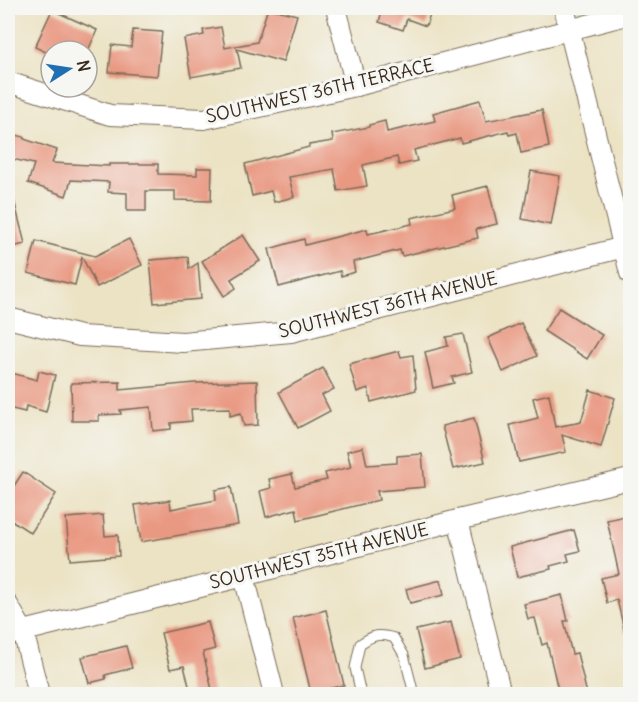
<svg xmlns="http://www.w3.org/2000/svg" width="638" height="702" viewBox="0 0 638 702" font-family="Delius,sans-serif">
<style>
.building{fill:#e99881}
.lines{fill:none;stroke-linecap:round;stroke-linejoin:round}
.lane-casing{stroke:#796b58;stroke-width:11}
.street-casing{stroke:#796b58;stroke-width:22}
.lane{stroke:#fff;stroke-width:9}
.street{stroke:#fff;stroke-width:20}
.labels{text-anchor:middle;stroke-width:6;stroke-linejoin:round;paint-order:stroke}
.street-label{font-size:18px;fill:#3b2a1e;stroke:#f6f6f2}
</style>
<rect width="100%" height="100%" fill="#f6f6f2"/>
<filter id="ink" filterUnits="userSpaceOnUse"><feTurbulence type="fractalNoise" baseFrequency=".0167" numOctaves="2"/><feDisplacementMap in="SourceGraphic" scale="12" xChannelSelector="R" yChannelSelector="G"/><feConvolveMatrix kernelMatrix="1 2 1 2 8 2 1 2 1" color-interpolation-filters="sRGB"/></filter>
<filter id="wash" filterUnits="userSpaceOnUse"><feTurbulence type="fractalNoise" baseFrequency=".008" numOctaves="4" result="noise"/><feDisplacementMap in="SourceGraphic" scale="24" xChannelSelector="R" yChannelSelector="G"/><feGaussianBlur stdDeviation="1.35" result="paint"/><feColorMatrix in="noise" values="0 0 0 0 0 0 0 0 0 0 0 0 0 0 0 0 0 1.4 0 .05"/><feComposite in="paint" operator="in"/></filter>
<g filter="url(#wash)">
<rect width="100%" height="100%" fill="#ece3c4"/>
<g id="blocks">
<g class="building">
<path d="M 268,8 L 297,15 L 283,62 L 237,49 L 241,68 L 191,77 L 184,39 L 204,35 L 203,30 L 221,27 L 225,48 L 257,42 Z"/>
<path d="M 380,8 L 432,8 L 426,26 L 407,19 L 403,30 L 379,22 L 382,11 L 379,10 Z"/>
<path d="M 52,10 L 97,30 L 88,51 L 51,51 L 50,54 L 35,47 Z"/>
<path d="M 133,30 L 162,32 L 157,76 L 109,72 L 112,45 L 131,47 Z"/>
<path d="M 480,100 L 486,121 L 542,110 L 549,147 L 521,153 L 517,133 L 509,135 L 508,131 L 461,143 L 460,138 L 414,150 L 417,161 L 399,165 L 397,157 L 363,165 L 367,186 L 338,191 L 334,169 L 289,177 L 294,197 L 274,202 L 271,191 L 252,196 L 245,164 L 309,147 L 309,145 L 333,141 L 332,134 L 369,127 L 369,125 L 385,121 L 387,132 L 435,121 L 433,113 Z"/>
<path d="M 8,133 L 24,137 L 24,139 L 57,150 L 52,163 L 109,166 L 109,164 L 158,164 L 158,174 L 197,175 L 197,168 L 212,168 L 211,201 L 175,200 L 175,191 L 146,191 L 146,211 L 127,211 L 127,193 L 108,192 L 109,182 L 71,180 L 66,196 L 28,183 L 34,164 L 8,158 Z"/>
<path d="M 531,171 L 560,176 L 551,225 L 522,219 Z"/>
<path d="M 488,186 L 497,224 L 476,229 L 478,238 L 402,256 L 400,250 L 353,262 L 355,272 L 341,276 L 340,271 L 279,287 L 269,249 L 304,239 L 305,245 L 367,229 L 368,234 L 412,224 L 411,218 L 455,208 L 452,195 Z"/>
<path d="M 13,196 L 25,244 L 8,248 L 8,197 Z"/>
<path d="M 243,235 L 260,261 L 231,279 L 236,288 L 224,296 L 202,261 Z"/>
<path d="M 129,239 L 142,265 L 97,287 L 82,257 L 75,285 L 28,273 L 36,241 L 95,256 Z"/>
<path d="M 188,257 L 189,269 L 198,263 L 201,299 L 154,303 L 150,260 Z"/>
<path d="M 559,308 L 602,335 L 587,359 L 544,331 Z"/>
<path d="M 521,323 L 537,356 L 503,372 L 488,338 Z"/>
<path d="M 463,334 L 472,372 L 452,377 L 454,383 L 433,388 L 425,352 L 448,346 L 446,337 Z"/>
<path d="M 399,351 L 401,357 L 413,355 L 416,390 L 371,402 L 368,388 L 357,392 L 349,364 Z"/>
<path d="M 323,368 L 334,389 L 322,395 L 330,411 L 298,428 L 279,392 Z"/>
<path d="M 39,371 L 55,375 L 46,412 L 26,406 L 25,412 L 8,408 L 8,372 L 37,380 Z"/>
<path d="M 257,381 L 258,425 L 244,426 L 241,413 L 230,416 L 230,408 L 191,409 L 192,421 L 171,423 L 171,429 L 153,431 L 151,407 L 120,410 L 121,414 L 99,415 L 99,421 L 72,421 L 71,383 L 120,382 L 120,390 L 195,383 Z"/>
<path d="M 590,390 L 615,398 L 601,447 L 562,435 L 566,452 L 519,462 L 510,425 L 538,418 L 533,398 L 549,394 L 555,427 L 581,422 Z"/>
<path d="M 474,418 L 485,462 L 453,469 L 442,426 Z"/>
<path d="M 363,447 L 367,465 L 397,463 L 397,456 L 422,454 L 425,487 L 377,491 L 379,500 L 298,520 L 296,509 L 266,517 L 260,491 L 271,488 L 269,479 L 292,474 L 295,487 L 327,480 L 325,473 L 351,467 L 347,451 Z"/>
<path d="M 23,472 L 56,494 L 31,533 L 8,518 L 8,495 Z"/>
<path d="M 231,487 L 238,525 L 141,542 L 135,505 L 170,500 L 171,509 L 216,500 L 215,490 Z"/>
<path d="M 103,515 L 105,536 L 118,535 L 119,556 L 70,560 L 66,518 Z"/>
<path d="M 630,515 L 630,633 L 625,633 L 617,600 L 607,603 L 601,578 L 619,574 L 607,520 Z"/>
<path d="M 574,530 L 580,551 L 567,554 L 569,561 L 550,566 L 551,569 L 517,577 L 510,547 Z"/>
<path d="M 441,580 L 444,595 L 410,603 L 406,589 Z"/>
<path d="M 562,595 L 568,621 L 564,621 L 572,654 L 577,653 L 587,694 L 559,694 L 547,643 L 542,645 L 535,618 L 528,619 L 524,604 Z"/>
<path d="M 326,610 L 344,685 L 311,693 L 293,618 Z"/>
<path d="M 208,622 L 215,649 L 203,652 L 213,694 L 191,694 L 184,666 L 170,669 L 161,633 Z"/>
<path d="M 451,622 L 460,659 L 425,668 L 416,630 Z"/>
<path d="M 126,646 L 132,668 L 105,675 L 106,679 L 89,683 L 82,657 Z"/>
</g>
</g>
</g>
<g filter="url(#ink)">
<use href="#blocks" fill-opacity="0" stroke="#796b58" stroke-width="1.5"/>
<g class="lines">
<defs>
<path id="lane" d="M 361,694 L 355,668 L 360,644 C 373,635 379,633 394,638 L 404,655 L 414,694"/>
<g id="street">
<path d="M 336,8 L 356,86"/>
<path d="M 564,8 L 630,273"/>
<path d="M 8,82 L 110,115 L 204,119 L 356,86 L 630,14"/>
<path d="M 8,318 L 80,336 L 183,342 L 291,332 L 624,247"/>
<path d="M 458,520 L 501,694"/>
<path d="M 244,576 L 274,694"/>
<path d="M 8,605 L 23,631 L 39,694"/>
<path d="M 8,635 L 244,576 L 458,520 L 630,479"/>
</g>
</defs>
<use href="#lane" class="lane-casing"/>
<use href="#street" class="street-casing"/>
<use href="#lane" class="lane"/>
<use href="#street" class="street"/>
</g>
</g>
<g class="labels">
<g class="street-label">
<text transform="translate(320 91) rotate(-13)" y="6">SOUTHWEST 36TH TERRACE</text>
<text transform="translate(388 305) rotate(-14)" y="6">SOUTHWEST 36TH AVENUE</text>
<text transform="translate(319 556) rotate(-14)" y="6">SOUTHWEST 35TH AVENUE</text>
</g>
</g>
<rect width="638" height="702" fill="none" stroke="#f6f6f2" stroke-width="30"/>
<g transform="translate(69 69) rotate(78)"><circle r="28" fill="#f6f6f2" stroke="#aba49d" stroke-width="1.5"/>
<path d="M0-4.5L10 22L0 15L-10 22Z" fill="#1f6fb2"/>
<text y="-9" font-size="16" font-weight="bold" text-anchor="middle" fill="#3b2a1e">N</text>
</g>
</svg>
